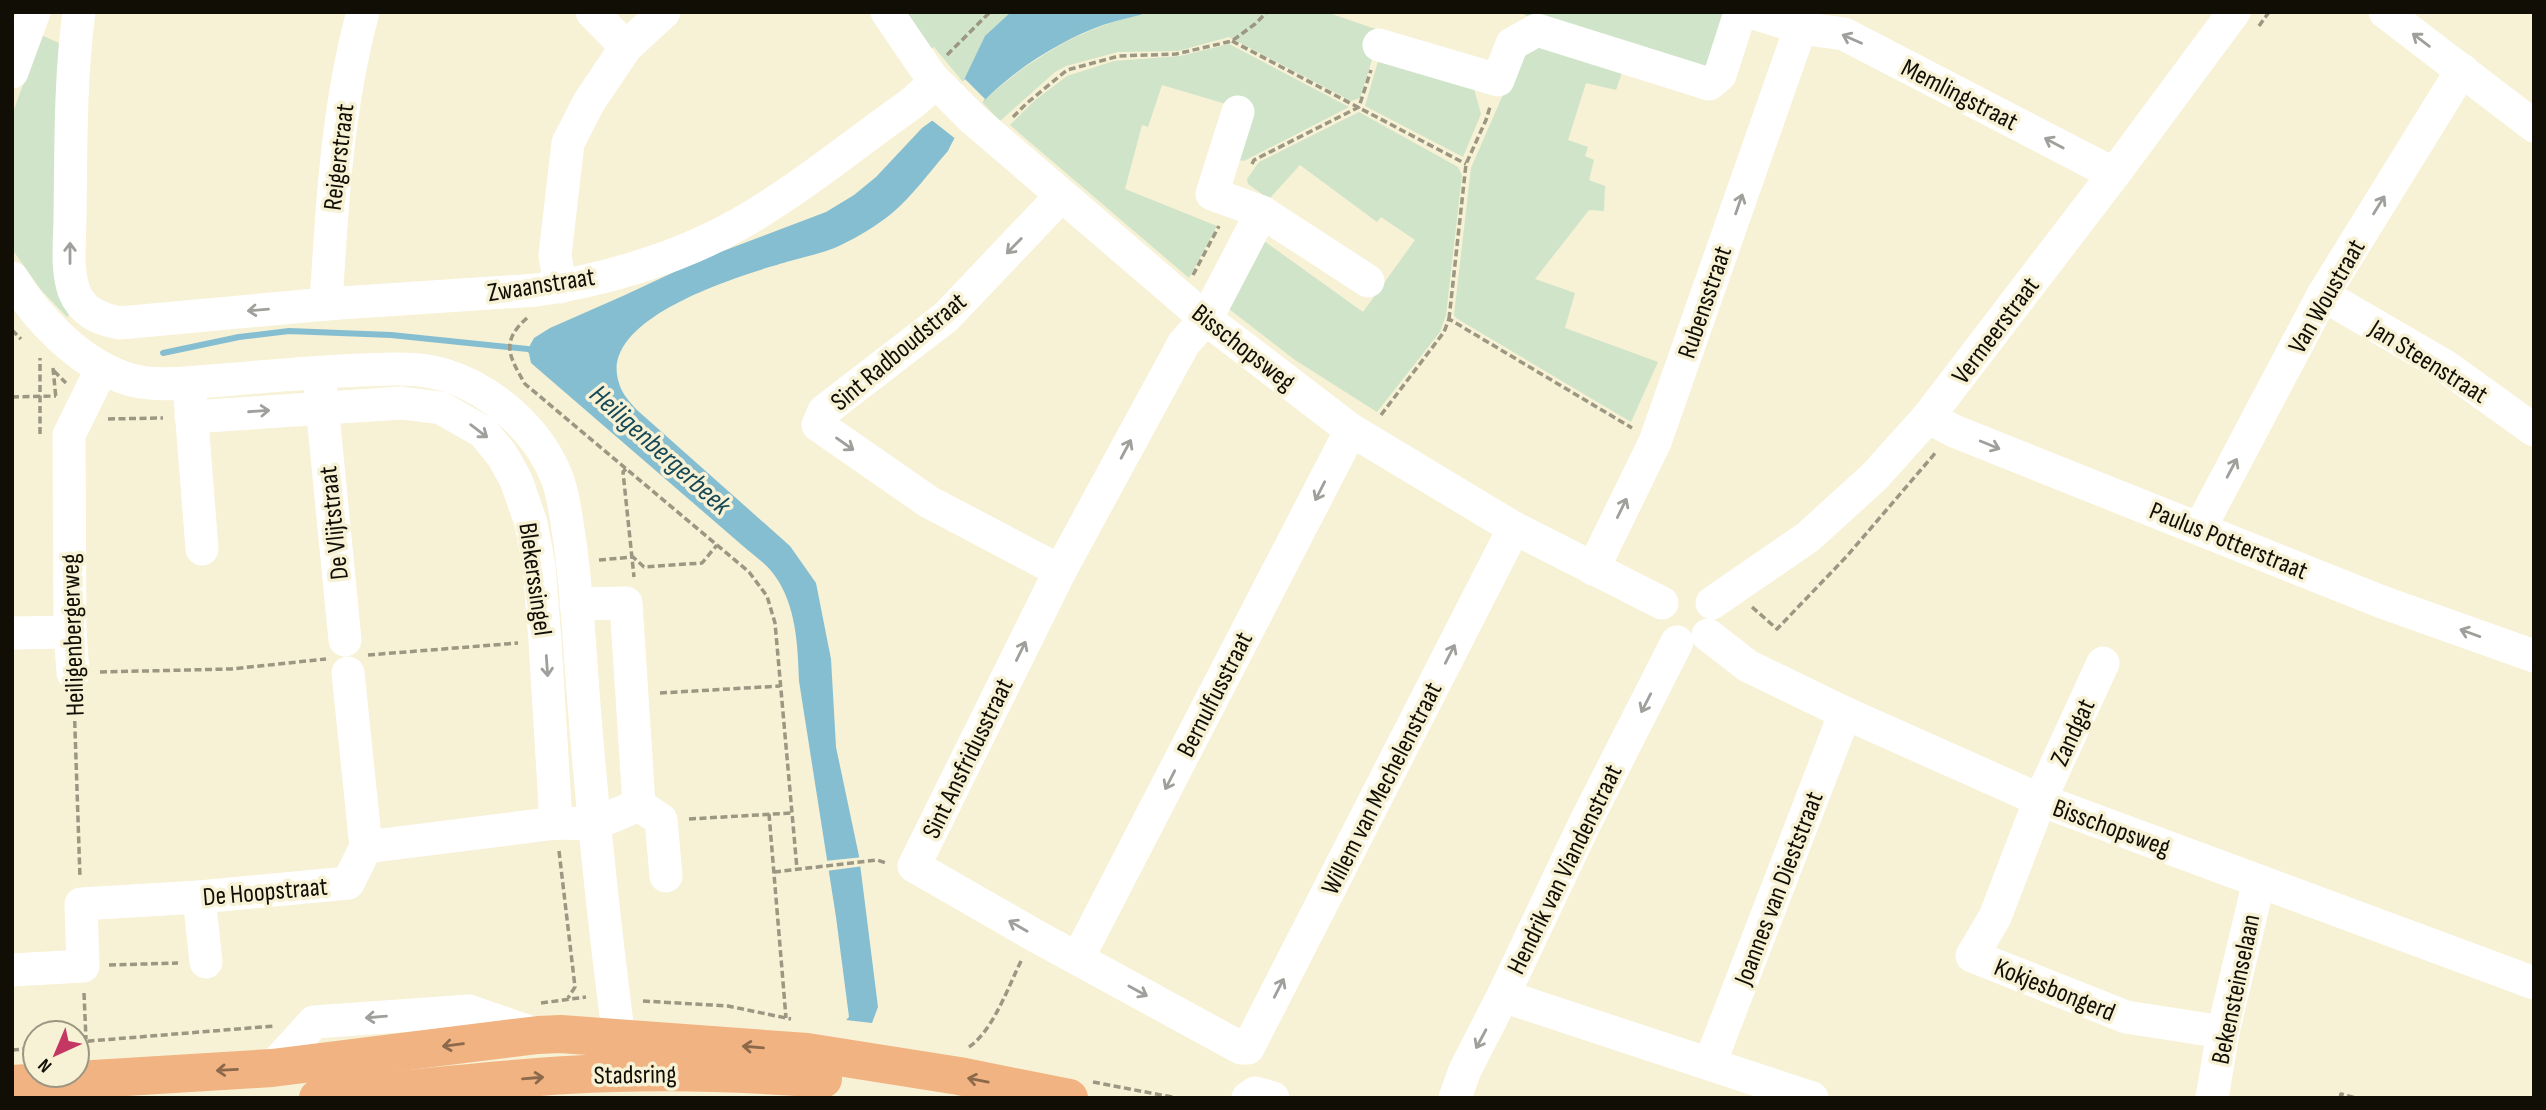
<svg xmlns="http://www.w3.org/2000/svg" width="2546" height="1110" viewBox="0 0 2546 1110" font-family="'Sofia Sans Condensed',sans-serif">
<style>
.green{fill:#cfe4c9}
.water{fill:#85bed1}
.pier{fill:#f7f1d5}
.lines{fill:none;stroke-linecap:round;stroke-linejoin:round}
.stream{stroke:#85bed1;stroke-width:6}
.path{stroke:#9c9783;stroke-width:3.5;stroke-dasharray:7 3.5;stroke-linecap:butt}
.minor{stroke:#fff;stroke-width:33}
.major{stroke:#f1b382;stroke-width:38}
.oneway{stroke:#9f9f9b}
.oneway2{stroke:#8c694a}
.labels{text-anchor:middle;stroke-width:7;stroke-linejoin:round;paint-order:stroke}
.street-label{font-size:26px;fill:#100e05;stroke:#f7f1d5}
.water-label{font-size:28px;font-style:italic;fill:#174957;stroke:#f7f1d5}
</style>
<rect width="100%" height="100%" fill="#f7f1d5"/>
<g class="green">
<path d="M 904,12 L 1026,12 L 963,82 L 934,47 L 930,50 Z"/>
<path d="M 1150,12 L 1326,12 L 1381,31 L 1360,98 L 1351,101 L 1229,37 L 1178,51 L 1118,52 L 1066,66 L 1055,72 L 1000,121 L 982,102 C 1016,71 1058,42 1102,26 C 1117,20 1134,17 1150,12 Z"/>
<path d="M 1522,12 L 1732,12 L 1706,76 L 1522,14 Z"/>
<path d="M 41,35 L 68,47 L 73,311 L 67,317 L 41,290 L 12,249 L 12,115 Z"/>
<path d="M 1535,40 L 1625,64 L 1616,90 L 1586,83 L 1568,140 L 1588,147 L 1585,156 L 1594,160 L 1589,180 L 1605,186 L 1604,211 L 1589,210 L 1535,279 L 1575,293 L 1565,328 L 1658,362 L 1631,422 L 1456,318 L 1454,315 L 1471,168 L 1523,49 Z"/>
<path d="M 1229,44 L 1349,107 L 1244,161 L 1227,157 L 1243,109 L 1162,85 L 1148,127 L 1142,125 L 1125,189 L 1217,226 L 1189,278 L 1010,125 L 1034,101 L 1067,76 L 1114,61 L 1180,56 Z"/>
<path d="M 1381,51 L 1471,78 L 1481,114 L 1463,157 L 1365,106 Z"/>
<path d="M 1359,112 L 1458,167 L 1462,175 L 1446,315 L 1440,332 L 1377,412 L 1295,360 L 1224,305 L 1257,236 L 1363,312 L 1415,240 L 1381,217 L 1377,222 L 1300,165 L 1269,199 L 1248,184 L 1247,179 L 1259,162 Z"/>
</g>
<path class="water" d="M 1011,12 L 1150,12 C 1134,17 1118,20 1103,25 C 1047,45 973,95 948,151 C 930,171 912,197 891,214 C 876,226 858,237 841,245 C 825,253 807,256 790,261 C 745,274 596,317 619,383 C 622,394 629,401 637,410 L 790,546 L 816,583 L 831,659 L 836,747 L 859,856 L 878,1007 L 872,1023 L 846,1020 L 849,1017 L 836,917 L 799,681 C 798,646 796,605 775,576 C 767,564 753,555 743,546 L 531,363 L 528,349 L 534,338 L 550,328 L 625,295 L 702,259 L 826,212 L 854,195 L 876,177 L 922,128 L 933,120 L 963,82 L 985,36 Z"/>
<g class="pier">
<path d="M 965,79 L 985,99 L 957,140 L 929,118 Z"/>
<path d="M 863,857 L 864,866 L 826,871 L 825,861 Z"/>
</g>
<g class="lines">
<path class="stream" d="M 163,353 L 239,337 L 289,331 L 391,335 L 528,349 L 535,353"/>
<g class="path">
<path d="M 2259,26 L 2269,12"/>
<path d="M 1232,41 L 1466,164"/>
<path d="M 947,55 L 990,12"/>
<path d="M 1013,117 L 1027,103 L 1067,70 L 1119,56 L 1176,54 L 1232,41 L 1255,24 L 1267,12"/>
<path d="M 1252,164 L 1254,160 L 1359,107 L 1371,70"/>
<path d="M 1193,275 L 1219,226"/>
<path d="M 527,318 C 500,342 509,356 525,384 L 749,572 L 767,596 L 775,623 L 797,869"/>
<path d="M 1449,319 L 1466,164 L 1486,120 L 1490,107"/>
<path d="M 12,330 L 21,339"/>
<path d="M 53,368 L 56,399"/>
<path d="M 54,371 L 66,383"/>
<path d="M 12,397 L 56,396"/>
<path d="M 1381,415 L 1444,332 L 1449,319 L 1632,428"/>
<path d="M 108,419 L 163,418"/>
<path d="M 40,434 L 40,358"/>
<path d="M 626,469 L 623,472 L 634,577"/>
<path d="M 599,560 L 633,557 L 644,567 L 702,563 L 717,545"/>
<path d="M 1752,607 L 1777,629 L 1847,556 L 1937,451"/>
<path d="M 368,655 L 518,643"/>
<path d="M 100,672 L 231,669 L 326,659"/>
<path d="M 660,693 L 780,686"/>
<path d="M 74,700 L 80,878"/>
<path d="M 769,814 L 786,1018"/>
<path d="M 689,819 L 791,813"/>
<path d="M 559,851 L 575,987 L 568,998"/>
<path d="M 774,872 L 877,860 L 886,863"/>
<path d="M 109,965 L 178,963"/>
<path d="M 84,993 L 86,1039"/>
<path d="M 643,1001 L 728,1006 L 791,1019"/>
<path d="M 541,1003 L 586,997"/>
<path d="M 77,1042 L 274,1026"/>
<path d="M 969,1047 C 993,1031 1009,985 1022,959"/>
<path d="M 12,1050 L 35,1048"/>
<path d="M 1093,1082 L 1177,1098"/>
<path d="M 2340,1098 L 2341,1094 L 2356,1098"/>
</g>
<g class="minor">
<path d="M 79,12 C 70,79 71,149 70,216 C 70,240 66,268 74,291 C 82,312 99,319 120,323 L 326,304 L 537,290 C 605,280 679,258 739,224 C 799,190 854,144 911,104 L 927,90 L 932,78"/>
<path d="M 592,12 L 626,47"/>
<path d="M 887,12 L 932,78 L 973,119 L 1206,319 L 1351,430 L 1514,528 L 1662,603"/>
<path d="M 2385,12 L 2534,126"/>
<path d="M 1379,45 L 1498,80 L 1512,44 L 1537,30 L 1709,84 L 1720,75 L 1738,19 L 1751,12 L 1801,28 L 1844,34 L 2114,174"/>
<path d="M 12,72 L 34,12"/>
<path d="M 1238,112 L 1212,194 L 1262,212"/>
<path d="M 12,278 C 37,318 76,360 122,377 C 152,389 192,382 223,380 C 269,376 315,372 361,370 C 389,369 418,367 445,375 C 493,390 539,431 557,478 C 564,496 566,517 569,536 C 577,588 579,640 583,692 C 592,808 604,924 619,1039"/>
<path d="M 1368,281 L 1262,212 L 1206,319 L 1184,343 L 1060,571 L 914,866 L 1034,935 L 1241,1048 L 1248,1048 L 1514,528"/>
<path d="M 560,287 L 555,255 L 568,143 L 589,102 L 626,47 L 664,12"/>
<path d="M 2323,295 L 2445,366 L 2534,430"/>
<path d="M 326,304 C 332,205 337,108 363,12"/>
<path d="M 320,384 L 345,640"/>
<path d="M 190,396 L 202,549"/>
<path d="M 191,417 L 402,403 L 441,408 L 483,432 L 502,455 L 516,480 L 531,523 L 539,566 L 545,641 L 556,823"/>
<path d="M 1928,417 L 1954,431 L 2382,602 L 2534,656"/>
<path d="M 2200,528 L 2323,295 L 2462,70"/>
<path d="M 1593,569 L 1655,442 L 1806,12"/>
<path d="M 1060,571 L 929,502 L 818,425 L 824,411 L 946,317 L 1061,196"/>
<path d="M 1712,603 L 1808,537 L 1875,476 L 1928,417 L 2114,174 L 2234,12"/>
<path d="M 12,633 L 70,632"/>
<path d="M 1708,635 L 1748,666 L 1845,713 L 2040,800 L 2534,983"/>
<path d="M 2103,663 L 2040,800 L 1995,917 L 1972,956 L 2126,1017 L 2223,1032"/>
<path d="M 73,673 L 70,632 L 69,435 L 102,368"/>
<path d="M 348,673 L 366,847"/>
<path d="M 639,805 L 661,820 L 666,876"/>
<path d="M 366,847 L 556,823 L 594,824 L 639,805 L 626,603 L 576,604"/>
<path d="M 199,897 L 206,962"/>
<path d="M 1078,958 L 1351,430"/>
<path d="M 12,970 L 83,966 L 81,904 L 199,897 L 348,883 L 366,847"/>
<path d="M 1503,996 L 1812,1098"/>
<path d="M 1710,1063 L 1845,713"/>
<path d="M 272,1068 L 314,1022 L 469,1011 L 538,1035"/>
<path d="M 1248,1098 L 1255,1093 L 1273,1098"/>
<path d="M 1455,1098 L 1465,1070 L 1503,996 L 1584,825 L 1677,642"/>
<path d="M 2212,1098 L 2223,1032 L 2259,881"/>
</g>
<g class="major">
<path d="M 12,1084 L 272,1068 L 538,1035 L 561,1034 L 807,1052 L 959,1076 L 1069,1098"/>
<path d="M 318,1098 C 401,1090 484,1080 567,1075 C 652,1070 738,1072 823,1079"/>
</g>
</g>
<defs><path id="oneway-shaft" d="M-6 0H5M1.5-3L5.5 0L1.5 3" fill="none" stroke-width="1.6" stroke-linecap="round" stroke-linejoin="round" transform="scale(1.75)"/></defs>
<g class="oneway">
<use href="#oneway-shaft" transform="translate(1852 39) rotate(-156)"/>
<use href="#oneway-shaft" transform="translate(2421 40) rotate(-143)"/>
<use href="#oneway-shaft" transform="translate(2054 143) rotate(-152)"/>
<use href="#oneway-shaft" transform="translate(1739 204) rotate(-71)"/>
<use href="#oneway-shaft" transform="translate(2379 205) rotate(-58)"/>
<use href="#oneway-shaft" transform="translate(1014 246) rotate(134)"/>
<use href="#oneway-shaft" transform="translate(70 253) rotate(-90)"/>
<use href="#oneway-shaft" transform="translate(258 310) rotate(175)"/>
<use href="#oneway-shaft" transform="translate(259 411) rotate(-4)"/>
<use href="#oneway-shaft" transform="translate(479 431) rotate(37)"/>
<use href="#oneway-shaft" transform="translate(845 444) rotate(35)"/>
<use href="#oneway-shaft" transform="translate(1990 445) rotate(22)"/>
<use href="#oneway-shaft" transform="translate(1126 449) rotate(-62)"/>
<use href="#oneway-shaft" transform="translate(2232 468) rotate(-62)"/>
<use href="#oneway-shaft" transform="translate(1320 491) rotate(117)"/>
<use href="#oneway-shaft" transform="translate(1622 508) rotate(-64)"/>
<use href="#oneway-shaft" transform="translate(2470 633) rotate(-160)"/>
<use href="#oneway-shaft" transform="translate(1021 651) rotate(-64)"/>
<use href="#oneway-shaft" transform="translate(1450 654) rotate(-63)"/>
<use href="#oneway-shaft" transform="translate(547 666) rotate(86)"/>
<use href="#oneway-shaft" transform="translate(1646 703) rotate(117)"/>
<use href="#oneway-shaft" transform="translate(1170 780) rotate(117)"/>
<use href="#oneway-shaft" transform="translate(1018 926) rotate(-150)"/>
<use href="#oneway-shaft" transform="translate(1279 988) rotate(-63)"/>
<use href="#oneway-shaft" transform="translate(1138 991) rotate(29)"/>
<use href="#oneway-shaft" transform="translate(376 1017) rotate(175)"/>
<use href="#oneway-shaft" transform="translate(1481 1039) rotate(118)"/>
</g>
<g class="oneway2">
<use href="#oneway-shaft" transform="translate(453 1045) rotate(173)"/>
<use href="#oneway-shaft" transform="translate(753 1047) rotate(-175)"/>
<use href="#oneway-shaft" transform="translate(227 1070) rotate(177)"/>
<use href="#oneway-shaft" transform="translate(533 1078) rotate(-5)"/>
<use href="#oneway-shaft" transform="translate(978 1080) rotate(-169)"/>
</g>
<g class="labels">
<g class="street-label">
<text transform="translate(1960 94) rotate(27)" y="9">Memlingstraat</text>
<text transform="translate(338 157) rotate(-83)" y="9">Reigerstraat</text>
<text transform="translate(541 284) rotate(-9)" y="9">Zwaanstraat</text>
<text transform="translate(2326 296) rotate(-60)" y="9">Van Woustraat</text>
<text transform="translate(1704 302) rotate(-71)" y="9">Rubensstraat</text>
<text transform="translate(1995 330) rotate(-53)" y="9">Vermeerstraat</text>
<text transform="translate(1244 347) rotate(38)" y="9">Bisschopsweg</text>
<text transform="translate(898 351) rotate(-40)" y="9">Sint Radboudstraat</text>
<text transform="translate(2429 361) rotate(32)" y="9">Jan Steenstraat</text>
<text transform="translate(333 523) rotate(-96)" y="9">De Vlijtstraat</text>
<text transform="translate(2229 540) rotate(22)" y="9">Paulus Potterstraat</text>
<text transform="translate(536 579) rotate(82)" y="9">Blekerssingel</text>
<text transform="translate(72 635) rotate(-92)" y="9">Heiligenbergerweg</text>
<text transform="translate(1214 694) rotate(-63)" y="9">Bernulfusstraat</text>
<text transform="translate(2072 732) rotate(-65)" y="9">Zandgat</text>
<text transform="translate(967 758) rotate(-64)" y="9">Sint Ansfridusstraat</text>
<text transform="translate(1381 788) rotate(-63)" y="9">Willem van Mechelenstraat</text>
<text transform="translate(2112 827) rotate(20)" y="9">Bisschopsweg</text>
<text transform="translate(1564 869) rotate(-64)" y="9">Hendrik van Viandenstraat</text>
<text transform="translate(1778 888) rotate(-69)" y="9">Joannes van Dieststraat</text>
<text transform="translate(265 891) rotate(-5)" y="9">De Hoopstraat</text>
<text transform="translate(2055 989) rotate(22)" y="9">Kokjesbongerd</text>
<text transform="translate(2235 989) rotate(-78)" y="9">Bekensteinselaan</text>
<text transform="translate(635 1074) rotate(-1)" y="9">Stadsring</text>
</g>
<g class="water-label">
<text transform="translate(661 449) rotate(42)" y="10">Heiligenbergerbeek</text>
</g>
</g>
<rect width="2546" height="1110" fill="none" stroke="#100e05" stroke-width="28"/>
<g transform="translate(56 1054) rotate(224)"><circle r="33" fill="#f7f1d5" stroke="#9b9682" stroke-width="2"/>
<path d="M0-5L12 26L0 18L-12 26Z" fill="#c43763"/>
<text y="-10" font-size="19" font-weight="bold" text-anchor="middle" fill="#100e05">N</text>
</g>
</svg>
